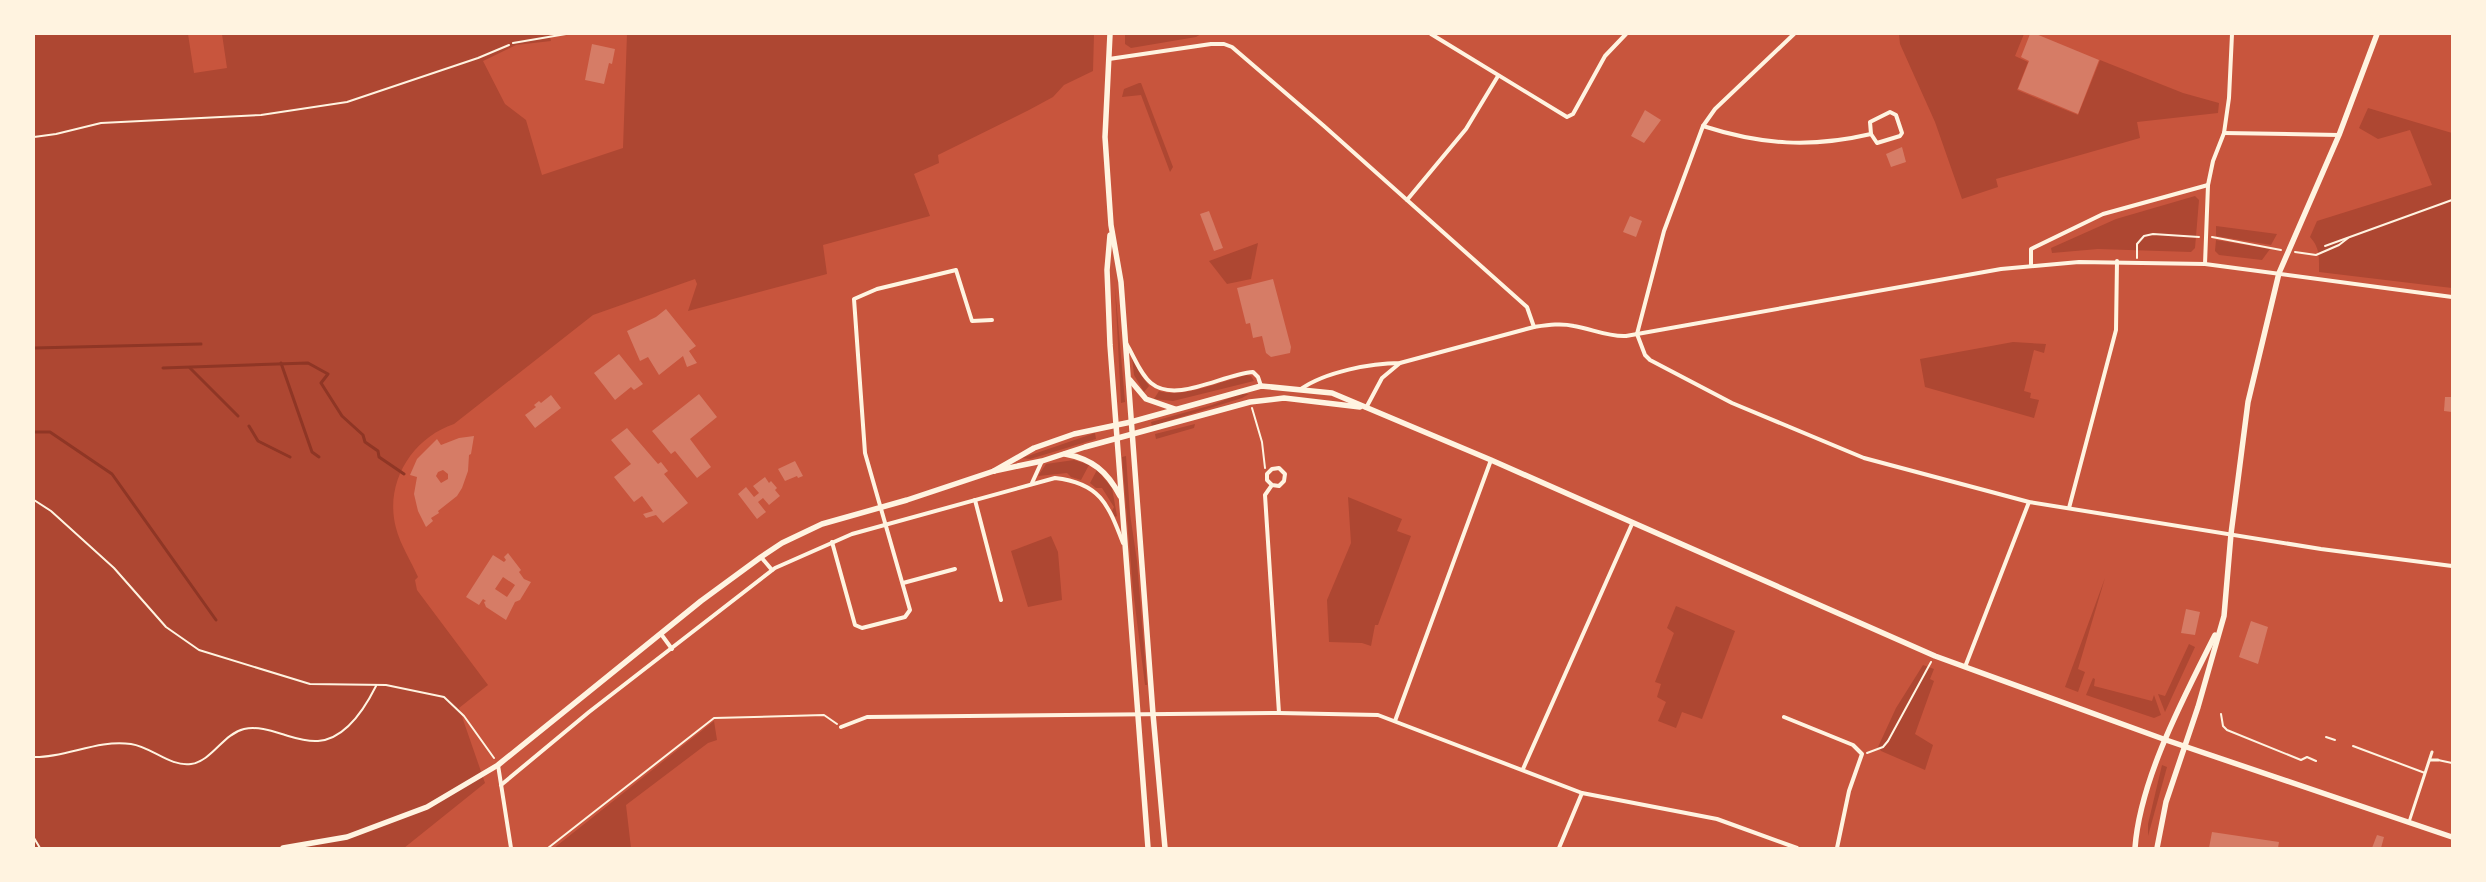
<svg xmlns="http://www.w3.org/2000/svg" width="2486" height="882" viewBox="0 0 2486 882" font-family="'PT Sans',sans-serif">
<style>
.green{fill:#ae4732}
.lines{fill:none;stroke-linecap:round;stroke-linejoin:round}
.stream{stroke:#8f3625;stroke-width:3}
.building{fill:#d67c66;fill-rule:evenodd}
.path{stroke:#fff3e0;stroke-width:2}
.service{stroke:#fff3e0;stroke-width:2}
.pedestrian{stroke:#fff3e0;stroke-width:3}
.minor{stroke:#fff3e0;stroke-width:4}
.secondary{stroke:#fff3e0;stroke-width:5.5}
</style>
<rect width="100%" height="100%" fill="#c8553d"/>
<g class="green">
<path d="M 34,34 L 188,34 L 194,73 L 227,68 L 222,34 L 549,34 L 551,41 L 516,45 L 483,61 L 505,104 L 526,120 L 542,175 L 623,148 L 627,34 L 1094,34 L 1093,71 L 1064,85 L 1053,97 L 1029,110 L 938,155 L 939,163 L 914,174 L 930,216 L 823,245 L 827,274 L 688,311 L 697,284 L 695,279 L 593,315 L 454,424 C 412,438 384,483 396,528 C 400,544 411,561 418,577 L 415,580 L 417,590 L 488,685 L 459,708 L 485,783 L 404,848 L 34,848 Z"/>
<path d="M 1125,34 L 1201,34 L 1196,37 L 1131,48 L 1125,44 Z"/>
<path d="M 1899,34 L 2024,34 L 2015,56 L 2028,62 L 2017,90 L 2078,115 L 2100,60 L 2183,93 L 2219,103 L 2218,113 L 2137,122 L 2140,138 L 1996,179 L 1998,187 L 1962,199 L 1935,122 L 1900,44 Z"/>
<path d="M 1139,83 L 1141,83 L 1173,167 L 1170,172 L 1141,95 L 1122,97 L 1124,89 Z"/>
<path d="M 2368,108 L 2452,133 L 2452,288 L 2319,272 C 2319,257 2320,248 2310,237 L 2317,221 L 2432,185 L 2410,130 L 2378,139 L 2359,128 Z"/>
<path d="M 2195,196 L 2199,200 L 2195,248 L 2191,252 L 2098,249 L 2052,253 L 2051,248 L 2116,219 Z"/>
<path d="M 2216,226 L 2277,234 L 2271,245 L 2216,236 Z"/>
<path d="M 2216,240 L 2270,249 L 2262,260 L 2219,255 L 2215,251 Z"/>
<path d="M 1258,243 L 1251,279 L 1227,284 L 1209,261 Z"/>
<path d="M 1115,287 L 1125,402 L 1121,403 Z"/>
<path d="M 2013,342 L 2046,344 L 2044,353 L 2034,350 L 2024,391 L 2031,393 L 2030,398 L 2039,400 L 2034,418 L 1925,387 L 1920,359 Z"/>
<path d="M 1132,357 L 1141,375 L 1149,386 L 1144,392 L 1134,375 Z"/>
<path d="M 1246,375 L 1251,376 L 1254,381 L 1173,401 L 1154,399 L 1159,391 C 1181,399 1224,381 1246,375 Z"/>
<path d="M 1240,394 L 1249,394 L 1242,398 L 1152,426 L 1151,422 L 1212,405 Z"/>
<path d="M 1195,424 L 1194,428 L 1156,439 L 1155,434 Z"/>
<path d="M 1095,433 L 1096,439 L 1030,459 L 1022,458 Z"/>
<path d="M 1126,456 L 1130,514 L 1137,561 L 1147,685 L 1145,685 L 1133,590 L 1122,457 Z"/>
<path d="M 1074,460 L 1089,465 L 1081,480 L 1071,477 L 1067,473 L 1038,476 L 1046,464 Z"/>
<path d="M 1097,470 L 1112,488 L 1117,516 L 1115,517 L 1112,511 L 1114,507 L 1102,488 L 1096,488 L 1090,483 Z"/>
<path d="M 1348,497 L 1402,519 L 1397,531 L 1411,536 L 1378,625 L 1375,625 L 1371,646 L 1362,643 L 1329,642 L 1327,600 L 1351,543 Z"/>
<path d="M 1051,536 L 1058,552 L 1062,600 L 1028,607 L 1011,551 Z"/>
<path d="M 2105,578 L 2078,669 L 2085,672 L 2078,692 L 2065,687 Z"/>
<path d="M 1676,606 L 1735,631 L 1702,719 L 1682,712 L 1676,728 L 1658,721 L 1666,702 L 1657,697 L 1661,684 L 1655,682 L 1674,633 L 1667,628 Z"/>
<path d="M 2189,644 L 2195,647 L 2165,712 L 2158,694 L 2165,696 Z"/>
<path d="M 1923,665 L 1934,669 L 1930,679 L 1934,681 L 1915,734 L 1933,745 L 1925,770 L 1881,751 L 1878,747 L 1896,708 Z"/>
<path d="M 2093,678 L 2095,679 L 2094,686 L 2152,701 L 2154,695 L 2161,715 L 2154,718 L 2086,695 Z"/>
<path d="M 714,721 L 717,740 L 708,743 L 626,805 L 631,848 L 554,848 Z"/>
<path d="M 2162,765 L 2167,767 L 2148,836 L 2148,824 Z"/>
</g>
<g class="lines">
<g class="stream">
<path d="M 34,348 L 201,344"/>
<path d="M 281,363 L 312,452 L 319,457"/>
<path d="M 163,368 L 308,363 L 328,374 L 321,383 L 342,416 L 363,435 L 365,442 L 378,451 L 379,457 L 404,474"/>
<path d="M 190,368 L 238,416"/>
<path d="M 249,426 L 258,441 L 290,457"/>
<path d="M 34,432 L 50,432 L 112,474 L 216,620"/>
</g>
</g>
<g class="building">
<path d="M 2030,34 L 2036,34 L 2099,60 L 2078,114 L 2018,89 L 2029,61 L 2021,57 Z"/>
<path d="M 592,44 L 615,49 L 612,64 L 609,63 L 604,84 L 585,80 Z"/>
<path d="M 1645,110 L 1661,120 L 1644,143 L 1631,136 Z"/>
<path d="M 1902,147 L 1906,162 L 1891,167 L 1886,154 Z"/>
<path d="M 1209,211 L 1223,248 L 1214,251 L 1200,214 Z"/>
<path d="M 1630,216 L 1642,221 L 1636,237 L 1623,232 Z"/>
<path d="M 1273,279 L 1291,347 L 1290,353 L 1271,357 L 1266,353 L 1262,336 L 1253,338 L 1250,323 L 1246,324 L 1237,288 Z"/>
<path d="M 666,309 L 696,346 L 689,351 L 697,363 L 687,367 L 683,356 L 659,375 L 648,357 L 640,361 L 627,331 L 656,317 Z"/>
<path d="M 619,354 L 643,384 L 634,390 L 631,387 L 615,400 L 594,373 Z"/>
<path d="M 699,394 L 717,417 L 690,439 L 711,467 L 697,478 L 675,451 L 671,454 L 652,431 Z"/>
<path d="M 551,395 L 561,408 L 535,428 L 525,415 L 536,407 L 534,405 L 539,401 L 541,403 Z"/>
<path d="M 2445,397 L 2452,397 L 2452,412 L 2444,411 Z"/>
<path d="M 627,428 L 658,464 L 661,462 L 668,471 L 664,474 L 688,503 L 663,523 L 656,515 L 646,518 L 643,514 L 653,511 L 642,496 L 634,502 L 614,477 L 631,464 L 611,440 Z"/>
<path d="M 474,436 L 471,454 L 469,455 L 468,471 L 462,488 L 457,496 L 438,511 L 439,513 L 431,518 L 433,521 L 426,527 L 418,511 L 414,494 L 417,477 L 410,475 L 417,459 L 437,439 L 441,445 L 459,438 ZM 443,470 L 448,474 L 448,479 L 441,483 L 436,476 L 438,472 Z"/>
<path d="M 795,461 L 803,476 L 798,478 L 797,476 L 785,481 L 778,469 Z"/>
<path d="M 765,477 L 769,483 L 771,481 L 777,488 L 775,490 L 780,496 L 769,505 L 763,498 L 758,502 L 766,512 L 757,519 L 738,494 L 746,487 L 754,497 L 759,493 L 753,486 Z"/>
<path d="M 508,553 L 521,570 L 519,572 L 524,579 L 531,582 L 520,600 L 515,602 L 506,620 L 486,607 L 484,602 L 486,601 L 483,599 L 479,605 L 466,597 L 493,555 L 504,562 L 506,560 L 504,557 ZM 503,577 L 515,585 L 507,597 L 495,589 Z"/>
<path d="M 2186,609 L 2200,612 L 2195,635 L 2181,633 Z"/>
<path d="M 2251,621 L 2268,627 L 2258,664 L 2239,657 Z"/>
<path d="M 2212,832 L 2279,842 L 2278,848 L 2209,848 Z"/>
<path d="M 2377,835 L 2384,837 L 2381,848 L 2372,848 Z"/>
</g>
<g class="lines">
<g class="path">
<path d="M 34,137 L 56,134 L 101,123 L 261,115 L 347,102 L 478,58 L 509,45"/>
<path d="M 2212,237 L 2281,250"/>
<path d="M 2325,246 L 2452,200"/>
<path d="M 2295,252 L 2316,255 L 2339,245 L 2348,238"/>
<path d="M 2137,258 L 2137,244 L 2144,236 L 2153,234 L 2199,237"/>
<path d="M 1252,408 L 1262,442 L 1265,468"/>
<path d="M 34,500 L 51,511 L 114,568 L 166,627 L 199,650 L 310,684 L 386,685 L 444,697 L 464,716 L 494,758"/>
<path d="M 1867,753 L 1883,747 L 1888,741 L 1931,662"/>
<path d="M 34,757 C 66,758 97,739 131,744 C 152,747 170,767 191,764 C 212,761 223,734 244,729 C 258,726 272,731 285,735 C 295,738 307,742 318,741 C 346,739 365,708 376,686"/>
<path d="M 34,838 L 40,848"/>
<path d="M 548,848 L 714,718 L 824,715 L 837,724"/>
</g>
<g class="service">
<path d="M 513,43 L 566,34"/>
<path d="M 2221,714 L 2223,726 L 2227,730 L 2301,760 L 2307,757 L 2316,761"/>
<path d="M 2326,737 L 2335,740"/>
<path d="M 2353,746 L 2425,773"/>
<path d="M 2438,760 L 2452,763"/>
</g>
<g class="pedestrian">
<path d="M 2430,760 L 2438,760"/>
<path d="M 2409,822 L 2432,752"/>
</g>
<g class="minor">
<path d="M 1431,34 L 1567,117 L 1573,114 L 1605,56 L 1626,34"/>
<path d="M 1109,59 L 1211,44 L 1224,44 L 1232,47 L 1324,126 L 1527,307 L 1534,327"/>
<path d="M 1890,112 L 1896,115 L 1902,133 L 1900,136 L 1877,143 L 1871,134 L 1870,122 Z"/>
<path d="M 1703,126 C 1762,145 1811,148 1871,134"/>
<path d="M 2224,133 L 2339,135"/>
<path d="M 1407,200 L 1466,129 L 1498,76"/>
<path d="M 2205,264 L 2208,185 L 2213,161 L 2224,133 L 2229,98 L 2232,34"/>
<path d="M 2031,266 L 2031,249 L 2103,214 L 2208,185"/>
<path d="M 1637,334 L 1645,355 L 1650,360 L 1732,403 L 1864,458 L 2029,502 L 2321,549 L 2452,566"/>
<path d="M 1637,334 L 1664,231 L 1703,126 L 1715,109 L 1794,34"/>
<path d="M 1126,343 C 1134,356 1140,374 1151,383 C 1176,404 1223,374 1253,372 L 1258,377 L 1261,386"/>
<path d="M 1301,389 C 1325,372 1371,363 1400,363 L 1534,327 C 1548,325 1561,323 1574,326 C 1592,329 1608,337 1626,336 L 2001,269 L 2079,262 L 2205,264 L 2452,297"/>
<path d="M 1366,408 L 1382,378 L 1400,363"/>
<path d="M 1032,483 L 1042,461"/>
<path d="M 1272,485 L 1267,480 L 1267,474 L 1272,469 L 1279,468 L 1285,474 L 1284,481 L 1279,486 L 1272,485 L 1265,495 L 1279,713"/>
<path d="M 975,500 L 1001,600"/>
<path d="M 2069,508 L 2116,330 L 2117,261"/>
<path d="M 832,542 L 855,625 L 862,628 L 905,617 L 910,610 L 865,453 L 854,299 L 877,289 L 956,270 L 972,321 L 992,320"/>
<path d="M 761,557 L 772,570"/>
<path d="M 903,583 L 955,569"/>
<path d="M 661,634 L 672,649"/>
<path d="M 1965,667 L 2029,502"/>
<path d="M 1784,717 L 1853,745 L 1862,754 L 1849,791 L 1837,848"/>
<path d="M 1395,721 L 1491,460"/>
<path d="M 841,727 L 867,717 L 1279,713 L 1378,715 L 1582,793 L 1717,819 L 1797,848"/>
<path d="M 498,765 L 511,848"/>
<path d="M 1523,769 L 1632,524"/>
<path d="M 501,785 L 589,712 L 775,568 L 852,534 L 1055,478 C 1100,483 1108,504 1123,543"/>
<path d="M 1559,848 L 1582,793"/>
</g>
<g class="secondary">
<path d="M 1110,34 L 1105,137 L 1111,225 L 1121,282 L 1153,714 L 1165,848"/>
<path d="M 1110,235 L 1107,270 L 1110,345 L 1148,848"/>
<path d="M 1130,380 L 1146,399 L 1175,409"/>
<path d="M 1065,454 C 1092,459 1107,471 1120,496"/>
<path d="M 994,471 L 1034,448 L 1074,434 L 1131,422 L 1261,386 L 1332,393 L 1491,460 L 1935,656 L 2166,740 L 2452,837"/>
<path d="M 283,848 L 347,837 L 427,807 L 498,765 L 701,601 L 761,557 L 782,543 L 822,524 L 907,500 L 994,471 L 1042,461 L 1085,447 L 1250,402 L 1284,398 L 1360,407"/>
<path d="M 2135,848 C 2140,779 2184,697 2215,635"/>
<path d="M 2157,848 L 2166,802 L 2198,707 L 2224,616 L 2231,534 L 2248,402 L 2279,273 L 2339,135 L 2377,34"/>
</g>
</g>
<rect width="2486" height="882" fill="none" stroke="#fff3e0" stroke-width="70"/>
</svg>
